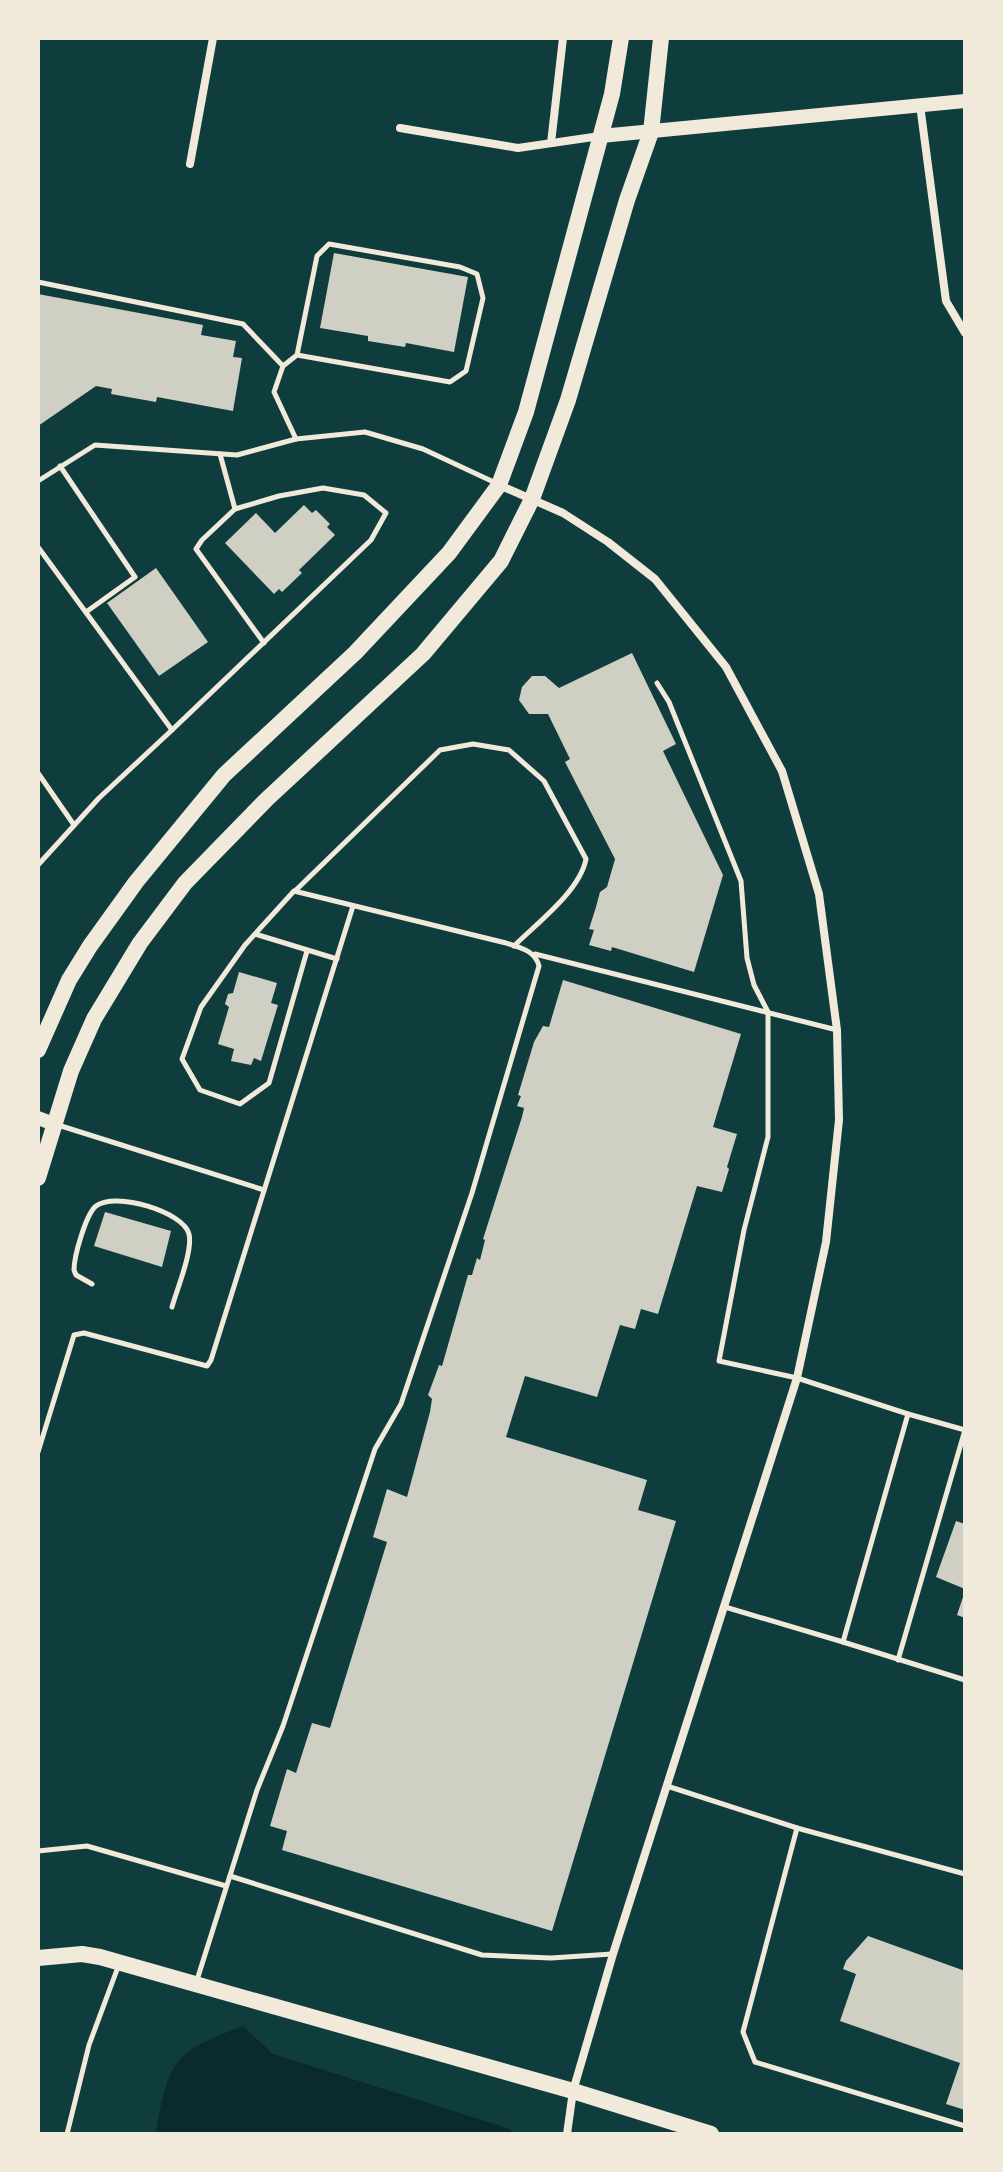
<svg xmlns="http://www.w3.org/2000/svg" width="1003" height="2172" viewBox="0 0 1003 2172" font-family="'Source Serif 4',serif">
<style>
.water{fill:#0a2a2b}
.building{fill:#cfcfc3}
.lines{fill:none;stroke-linecap:round;stroke-linejoin:round}
.service{stroke:#f1e9da;stroke-width:5}
.minor{stroke:#f1e9da;stroke-width:8}
.tertiary{stroke:#f1e9da;stroke-width:14}
.secondary{stroke:#f1e9da;stroke-width:16}
</style>
<rect width="100%" height="100%" fill="#0f3d3e"/>
<path class="water" d="M 243,2026 L 273,2054 L 507,2128 L 515,2134 L 156,2134 C 160,2110 164,2077 181,2058 C 194,2044 225,2033 243,2026 Z"/>
<g class="building">
<path d="M 334,253 L 468,277 L 454,352 L 406,343 L 405,347 L 368,341 L 368,336 L 320,328 Z"/>
<path d="M 38,294 L 203,325 L 201,335 L 236,341 L 233,357 L 242,358 L 233,411 L 157,397 L 156,402 L 111,394 L 112,389 L 96,386 L 38,426 Z"/>
<path d="M 304,505 L 312,513 L 316,510 L 330,524 L 327,527 L 335,535 L 299,570 L 302,573 L 282,592 L 279,589 L 274,594 L 225,543 L 256,513 L 275,533 Z"/>
<path d="M 156,568 L 208,642 L 159,676 L 107,603 Z"/>
<path d="M 632,653 L 676,744 L 663,751 L 723,875 L 694,972 L 612,947 L 611,951 L 589,945 L 594,930 L 589,929 L 596,907 L 600,892 L 607,887 L 615,859 L 565,762 L 570,759 L 548,714 L 529,714 L 519,700 L 522,687 L 532,676 L 545,676 L 559,688 Z"/>
<path d="M 239,972 L 277,983 L 271,1003 L 278,1005 L 261,1061 L 254,1058 L 251,1065 L 231,1061 L 234,1049 L 218,1044 L 229,1007 L 225,1004 L 228,994 L 233,993 Z"/>
<path d="M 563,980 L 741,1034 L 713,1127 L 737,1134 L 727,1167 L 729,1169 L 722,1192 L 697,1186 L 658,1314 L 641,1309 L 635,1329 L 620,1325 L 597,1397 L 525,1376 L 506,1437 L 647,1480 L 638,1510 L 676,1521 L 552,1931 L 282,1850 L 287,1831 L 270,1826 L 287,1769 L 296,1773 L 312,1723 L 330,1728 L 387,1542 L 373,1537 L 387,1489 L 407,1497 L 430,1412 L 432,1399 L 428,1395 L 438,1368 L 439,1365 L 442,1366 L 468,1275 L 472,1275 L 477,1258 L 480,1260 L 485,1240 L 483,1239 L 522,1117 L 524,1108 L 517,1106 L 521,1096 L 518,1095 L 534,1042 L 543,1026 L 549,1027 Z"/>
<path d="M 105,1212 L 171,1231 L 162,1267 L 94,1246 Z"/>
<path d="M 956,1521 L 965,1524 L 965,1589 L 936,1577 Z"/>
<path d="M 964,1594 L 965,1594 L 965,1618 L 957,1615 Z"/>
<path d="M 868,1936 L 965,1971 L 965,2110 L 946,2104 L 960,2063 L 840,2021 L 856,1974 L 843,1969 L 846,1961 Z"/>
</g>
<g class="lines">
<g class="service">
<path d="M 38,282 L 243,324 L 283,366"/>
<path d="M 297,355 L 317,256 L 329,244 L 460,267 L 477,274 L 483,298 L 466,371 L 450,382 L 297,355 L 283,366 L 274,392 L 296,439 L 365,432 L 423,449 L 498,484"/>
<path d="M 220,454 L 235,509"/>
<path d="M 60,466 L 135,577 L 86,612"/>
<path d="M 38,481 L 95,445 L 237,455 L 296,439"/>
<path d="M 38,547 L 172,730 L 371,540 L 386,513 L 364,495 L 323,488 L 279,496 L 235,509 L 202,540 L 196,549 L 264,643"/>
<path d="M 657,683 L 669,702 L 741,881 L 747,958 L 754,985 L 768,1012 L 768,1137 L 744,1230 L 719,1361 L 797,1378 L 908,1414 L 843,1642 L 725,1607"/>
<path d="M 38,773 L 74,825"/>
<path d="M 38,865 L 99,798 L 172,730"/>
<path d="M 295,891 L 440,750 L 473,744 L 509,750 L 544,781 L 586,859 C 580,891 537,923 514,946"/>
<path d="M 255,934 L 337,959"/>
<path d="M 535,954 L 837,1030"/>
<path d="M 58,1125 L 264,1190"/>
<path d="M 92,1284 L 76,1275 L 74,1270 C 74,1256 86,1214 96,1206 C 115,1191 184,1212 189,1234 C 193,1251 177,1289 172,1307"/>
<path d="M 908,1414 L 965,1430"/>
<path d="M 38,1452 L 74,1335 L 84,1333 L 207,1366 L 211,1360 L 353,906"/>
<path d="M 843,1642 L 965,1680"/>
<path d="M 898,1660 L 965,1430"/>
<path d="M 667,1786 L 797,1828 L 743,2032 L 755,2062 L 965,2126"/>
<path d="M 797,1828 L 965,1874"/>
<path d="M 38,1851 L 87,1846 L 226,1886"/>
<path d="M 230,1876 L 482,1955 L 551,1958 L 612,1954"/>
<path d="M 197,1980 L 257,1790 L 283,1726 L 375,1449 L 401,1404 L 472,1193 L 539,966 C 535,950 520,948 506,943 L 294,891 L 245,945 L 201,1007 L 182,1059 L 200,1090 L 240,1104 L 269,1083 L 307,951"/>
<path d="M 67,2134 L 89,2045 L 118,1967"/>
</g>
<g class="minor">
<path d="M 920,105 L 946,301 L 965,333"/>
<path d="M 400,128 L 518,148 L 600,136"/>
<path d="M 551,143 L 563,38"/>
<path d="M 190,164 L 213,38"/>
<path d="M 499,485 L 563,513 L 608,542 L 655,579 L 726,667 L 782,771 L 819,894 L 837,1030 L 839,1120 L 826,1242 L 797,1378 L 613,1954 L 573,2091 L 567,2134"/>
</g>
<g class="tertiary">
<path d="M 601,136 L 965,101"/>
<path d="M 38,1118 L 54,1124"/>
</g>
<g class="secondary">
<path d="M 38,1050 L 69,980 L 90,946 L 136,882 L 224,775 L 355,653 L 449,553 L 499,485 L 526,412 L 612,94 L 621,38"/>
<path d="M 38,1178 L 71,1071 L 94,1019 L 140,943 L 185,883 L 267,799 L 423,654 L 501,561 L 532,499 L 568,400 L 627,200 L 651,132 L 661,38"/>
<path d="M 38,1958 L 82,1954 L 100,1957 L 573,2091 L 711,2134"/>
</g>
</g>
<rect width="1003" height="2172" fill="none" stroke="#f1e9da" stroke-width="80"/>
</svg>
